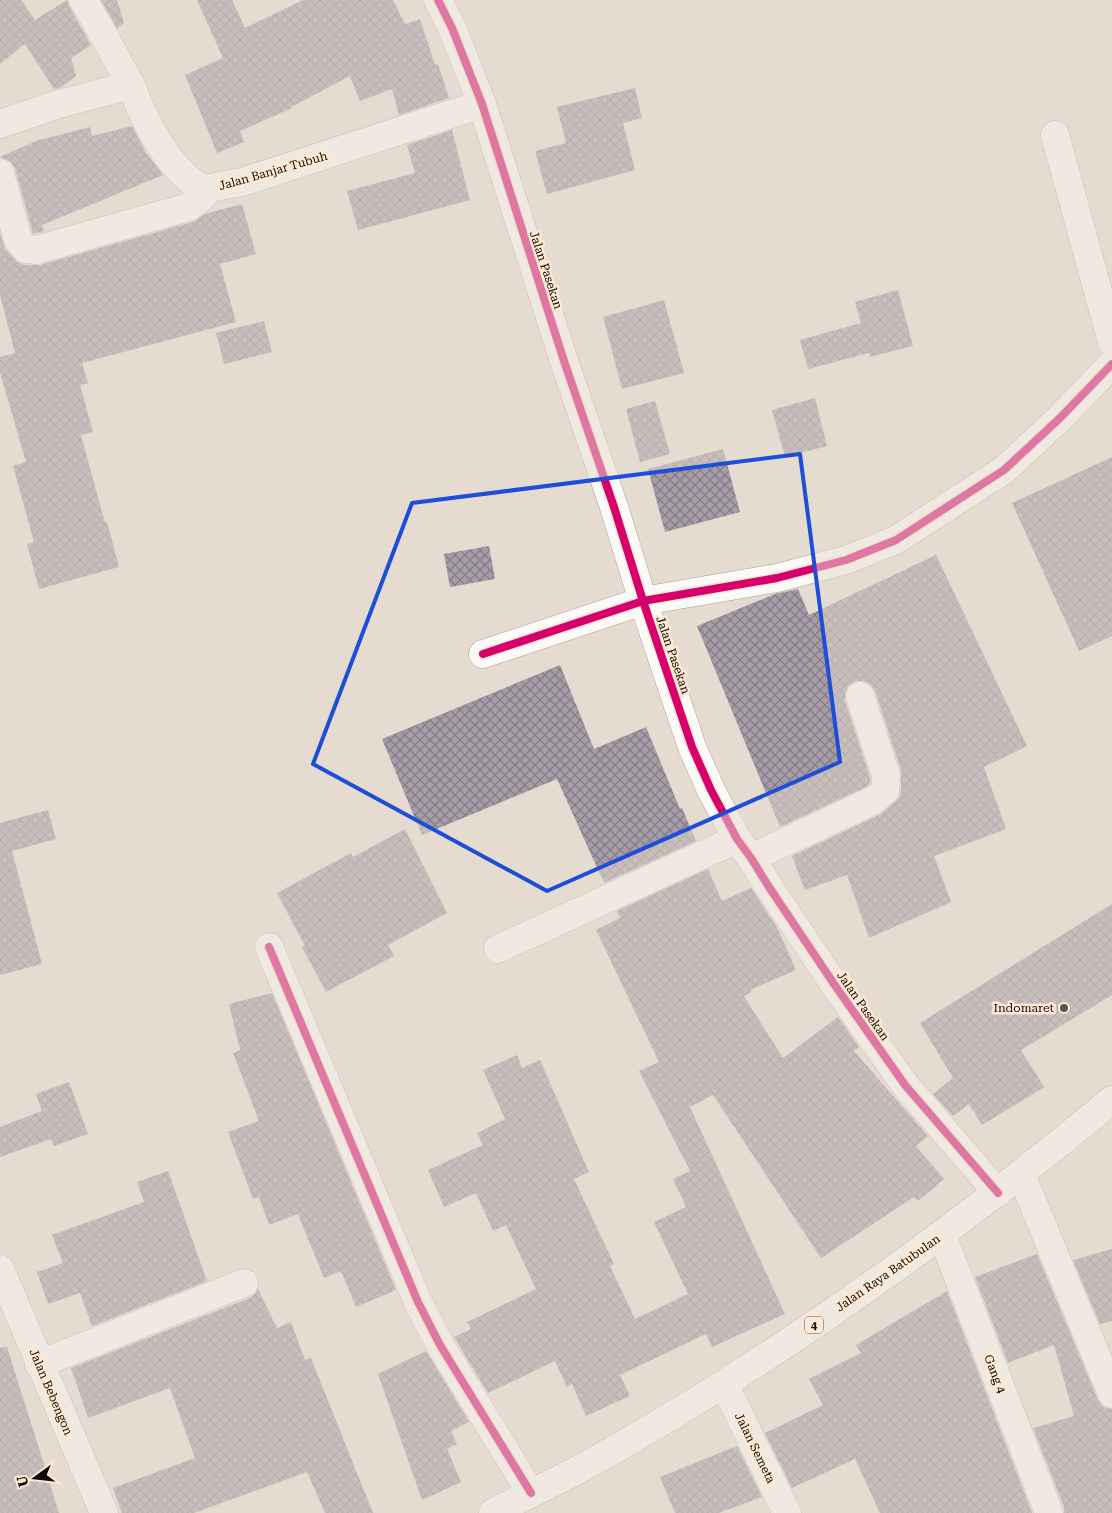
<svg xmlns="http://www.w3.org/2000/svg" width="1112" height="1513" viewBox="0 0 1112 1513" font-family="'Roboto Serif',serif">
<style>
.building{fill:url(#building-cross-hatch)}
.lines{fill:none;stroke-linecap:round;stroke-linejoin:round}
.street-casing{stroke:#a8a097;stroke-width:29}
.secondary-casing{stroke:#a8a097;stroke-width:29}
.highway-casing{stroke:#a8a097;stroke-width:29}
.street{stroke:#fbfaf8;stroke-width:28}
.secondary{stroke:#fbfaf8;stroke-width:28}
.highway{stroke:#fbfaf8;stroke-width:28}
.cycleway-casing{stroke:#fde9d3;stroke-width:11}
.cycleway{stroke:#d6006c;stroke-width:8}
.marked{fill:none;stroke:#1d4ed8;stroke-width:4;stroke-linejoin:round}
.poi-dot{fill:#5c544c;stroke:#fde9d3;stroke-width:2}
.labels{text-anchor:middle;stroke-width:5;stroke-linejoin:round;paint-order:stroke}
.shield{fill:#fde9d3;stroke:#584e43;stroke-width:1}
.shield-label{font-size:11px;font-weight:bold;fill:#120b05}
.street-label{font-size:12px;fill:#120b05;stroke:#fde9d3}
.poi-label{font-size:12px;fill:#120b05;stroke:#fde9d3;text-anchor:end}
</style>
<defs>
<pattern id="building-cross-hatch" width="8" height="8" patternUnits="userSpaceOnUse" patternTransform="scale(1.25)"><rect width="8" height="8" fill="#a59ca7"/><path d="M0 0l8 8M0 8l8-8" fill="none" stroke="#857d86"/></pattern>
</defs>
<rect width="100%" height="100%" fill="#e6dbd0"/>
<g class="building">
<path d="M 0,0 L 21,0 L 35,20 L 67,0 L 70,8 L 91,45 L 71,58 L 76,76 L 60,88 L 54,89 L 25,44 L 0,64 Z"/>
<path d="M 101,0 L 117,0 L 124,23 L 117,28 Z"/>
<path d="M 197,0 L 232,0 L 245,28 L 303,0 L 393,0 L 405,24 L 420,19 L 435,65 L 438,64 L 449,98 L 399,115 L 392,89 L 360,101 L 350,76 L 291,107 L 292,108 L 240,131 L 244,142 L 217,153 L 185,75 L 223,58 Z"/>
<path d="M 635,88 L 642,118 L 623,123 L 635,170 L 547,194 L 535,151 L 566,143 L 557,107 Z"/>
<path d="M 132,126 L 146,153 L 163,175 L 42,225 L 44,231 L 33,234 L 15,168 L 11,162 L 0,157 L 36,141 L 90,127 L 92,136 Z"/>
<path d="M 452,130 L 470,200 L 358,230 L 347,191 L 415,173 L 407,145 Z"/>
<path d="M 242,204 L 256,254 L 220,264 L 236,322 L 82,363 L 88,383 L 80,385 L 93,432 L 81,435 L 105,523 L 107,522 L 119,567 L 39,589 L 27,544 L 34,542 L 13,466 L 26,462 L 0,372 L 0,357 L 15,353 L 0,295 L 0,233 L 5,249 L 17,262 L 24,265 L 40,265 L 193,222 L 205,214 Z"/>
<path d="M 898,290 L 913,346 L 870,357 L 869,353 L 808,369 L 800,340 L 861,323 L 855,302 Z"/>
<path d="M 664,300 L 684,373 L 622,389 L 603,317 Z"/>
<path d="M 264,321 L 272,352 L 224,364 L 216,333 Z"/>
<path d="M 815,398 L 827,446 L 785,457 L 772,410 Z"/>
<path d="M 655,401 L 670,454 L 640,462 L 626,409 Z"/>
<path d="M 723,449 L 740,512 L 665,532 L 648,469 Z"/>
<path d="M 1112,457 L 1112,636 L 1079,651 L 1012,503 Z"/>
<path d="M 489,546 L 495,579 L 450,587 L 444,554 Z"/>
<path d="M 936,555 L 1027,746 L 984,767 L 1006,829 L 934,856 L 951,902 L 869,938 L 847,875 L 805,890 L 792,856 L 881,814 L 899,798 L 901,792 L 901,770 L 875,691 L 870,684 L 863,681 L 856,681 L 848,686 L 845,693 L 845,701 L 870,777 L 870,783 L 866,787 L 780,827 L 697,626 L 775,594 L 798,589 L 809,615 Z"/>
<path d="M 560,665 L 594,749 L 646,727 L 680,809 L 682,808 L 696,841 L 604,883 L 557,779 L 422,835 L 382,739 Z"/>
<path d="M 48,810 L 56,839 L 12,851 L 42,964 L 0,975 L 0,823 Z"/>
<path d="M 405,829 L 447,913 L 388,945 L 394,956 L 326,992 L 302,947 L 305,946 L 277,893 L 351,853 L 353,857 Z"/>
<path d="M 708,869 L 722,901 L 751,888 L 778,929 L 796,970 L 750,990 L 752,992 L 744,996 L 783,1058 L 838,1017 L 859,1047 L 854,1051 L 928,1136 L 916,1146 L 944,1179 L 918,1201 L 914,1197 L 821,1258 L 713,1095 L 690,1107 L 785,1314 L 712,1347 L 706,1334 L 620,1375 L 630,1396 L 586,1416 L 572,1384 L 567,1387 L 555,1361 L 488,1393 L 454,1337 L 471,1329 L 467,1322 L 536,1289 L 506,1225 L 493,1231 L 476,1193 L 444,1207 L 428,1170 L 483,1145 L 477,1133 L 505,1119 L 483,1070 L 517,1055 L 522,1068 L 540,1060 L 589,1172 L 574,1179 L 614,1264 L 610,1266 L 635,1319 L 688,1294 L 654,1222 L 686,1207 L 673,1179 L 690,1171 L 639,1071 L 659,1062 L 596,930 L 620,918 L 617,911 Z"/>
<path d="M 1112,904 L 1112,995 L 1021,1050 L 1044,1087 L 982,1125 L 969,1104 L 953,1116 L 933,1094 L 953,1078 L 920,1023 Z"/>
<path d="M 272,993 L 396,1290 L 356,1307 L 341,1271 L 324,1278 L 298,1214 L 269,1225 L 259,1197 L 253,1199 L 228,1132 L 259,1121 L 233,1053 L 240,1050 L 229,1004 Z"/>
<path d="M 69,1082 L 88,1134 L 54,1146 L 51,1139 L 0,1157 L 0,1127 L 42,1111 L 36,1094 Z"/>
<path d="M 168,1171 L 207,1281 L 92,1326 L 80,1293 L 48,1304 L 37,1272 L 63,1263 L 52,1235 L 144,1202 L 137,1182 Z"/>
<path d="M 1112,1249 L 1112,1321 L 1100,1324 L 1073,1260 Z"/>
<path d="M 1037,1254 L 1098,1400 L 1103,1407 L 1112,1409 L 1112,1513 L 1064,1513 L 1064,1507 L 1033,1428 L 1074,1416 L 1054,1345 L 1008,1363 L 975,1277 Z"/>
<path d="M 258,1289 L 277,1328 L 291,1322 L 305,1360 L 311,1358 L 373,1513 L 325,1513 L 307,1472 L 194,1513 L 122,1513 L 113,1488 L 195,1458 L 170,1388 L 88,1418 L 71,1368 L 250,1298 L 256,1293 Z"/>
<path d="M 947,1291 L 1032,1513 L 880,1513 L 855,1459 L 792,1488 L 765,1433 L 823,1405 L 809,1379 L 861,1353 L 856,1345 Z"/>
<path d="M 7,1347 L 37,1442 L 59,1513 L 0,1513 L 0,1348 Z"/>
<path d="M 426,1351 L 469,1422 L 451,1431 L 457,1444 L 447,1449 L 461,1482 L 422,1500 L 378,1374 Z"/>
<path d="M 737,1446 L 762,1497 L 719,1513 L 675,1513 L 660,1477 Z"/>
</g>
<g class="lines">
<defs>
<g id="street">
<path d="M 83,0 C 101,28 115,57 131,85"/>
<path d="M 0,124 L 59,104 L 131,85 C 144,120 169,172 204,189 L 242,182 L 482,104"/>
<path d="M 1055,135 L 1112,342"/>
<path d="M 0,173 L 18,240 L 25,249 L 36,250 L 189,207 L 204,195 L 204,189"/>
<path d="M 483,654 L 643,601 L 777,578 L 846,560 L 896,540 L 1004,470 L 1060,418 L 1112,364"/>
<path d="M 751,858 L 874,800 L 885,791 L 886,775 L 860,696"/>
<path d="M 269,947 L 418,1302 L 440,1345 L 531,1493"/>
<path d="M 498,949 L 737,839"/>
<path d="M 1021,1174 L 1112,1394"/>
<path d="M 942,1235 L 1049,1513"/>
<path d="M 0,1269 L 104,1513"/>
<path d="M 39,1364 L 244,1283"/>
<path d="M 724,1384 L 787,1513"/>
</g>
<path id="secondary" d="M 438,0 L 452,28 L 482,104 L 564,361 L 614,507 L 643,601 L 692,747 L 711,790 L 737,839 L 751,858 L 769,887 L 834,984 L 905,1085 L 998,1193"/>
<path id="highway" d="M 493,1513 C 524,1496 556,1482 587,1465 C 774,1361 948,1236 1112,1100"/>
</defs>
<use href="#street" class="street-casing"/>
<use href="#secondary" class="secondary-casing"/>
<use href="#highway" class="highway-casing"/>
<use href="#street" class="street"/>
<use href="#secondary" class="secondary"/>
<use href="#highway" class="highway"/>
<defs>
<g id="cycleway">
<path d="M 438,0 L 452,28 L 482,104 L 564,361 L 614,507 L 643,601 L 692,747 L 711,790 L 737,839 L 751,858 L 769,887 L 834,984 L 905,1085 L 998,1193"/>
<path d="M 483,654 L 643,601 L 777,578 L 846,560 L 896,540 L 1004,470 L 1060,418 L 1112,364"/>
<path d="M 269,947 L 418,1302 L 440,1345 L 531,1493"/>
</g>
</defs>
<use href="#cycleway" class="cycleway-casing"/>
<use href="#cycleway" class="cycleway"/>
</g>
<path d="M0 0H1112V1513H0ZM 800,454 L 840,762 L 547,891 L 313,764 L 412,503 Z" fill="#e6dbd0" fill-opacity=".55" fill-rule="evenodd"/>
<path class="marked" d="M 800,454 L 840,762 L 547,891 L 313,764 L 412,503 Z"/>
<circle class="poi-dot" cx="1064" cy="1008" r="5"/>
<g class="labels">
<rect class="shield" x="805" y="1316.5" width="18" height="17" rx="4"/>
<g class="shield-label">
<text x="814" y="1329">4</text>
</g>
<g class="street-label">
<text transform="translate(273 171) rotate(-16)" y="4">Jalan Banjar Tubuh</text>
<text transform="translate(546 270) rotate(72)" y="4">Jalan Pasekan</text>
<text transform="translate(673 655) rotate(71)" y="4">Jalan Pasekan</text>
<text transform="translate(863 1006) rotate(55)" y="4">Jalan Pasekan</text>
<text transform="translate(888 1273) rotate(-35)" y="4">Jalan Raya Batubulan</text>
<text transform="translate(995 1374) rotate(69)" y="4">Gang 4</text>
<text transform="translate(51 1392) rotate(67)" y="4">Jalan Bebengon</text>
<text transform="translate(755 1448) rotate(64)" y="4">Jalan Semeta</text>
</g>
<g class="poi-label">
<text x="1054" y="1012">Indomaret</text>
</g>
</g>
<g transform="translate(35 1478) rotate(255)" stroke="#fde9d3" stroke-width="4" paint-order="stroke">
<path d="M0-4L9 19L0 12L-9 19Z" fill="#120b05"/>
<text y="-8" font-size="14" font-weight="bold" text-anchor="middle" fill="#120b05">U</text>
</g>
</svg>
